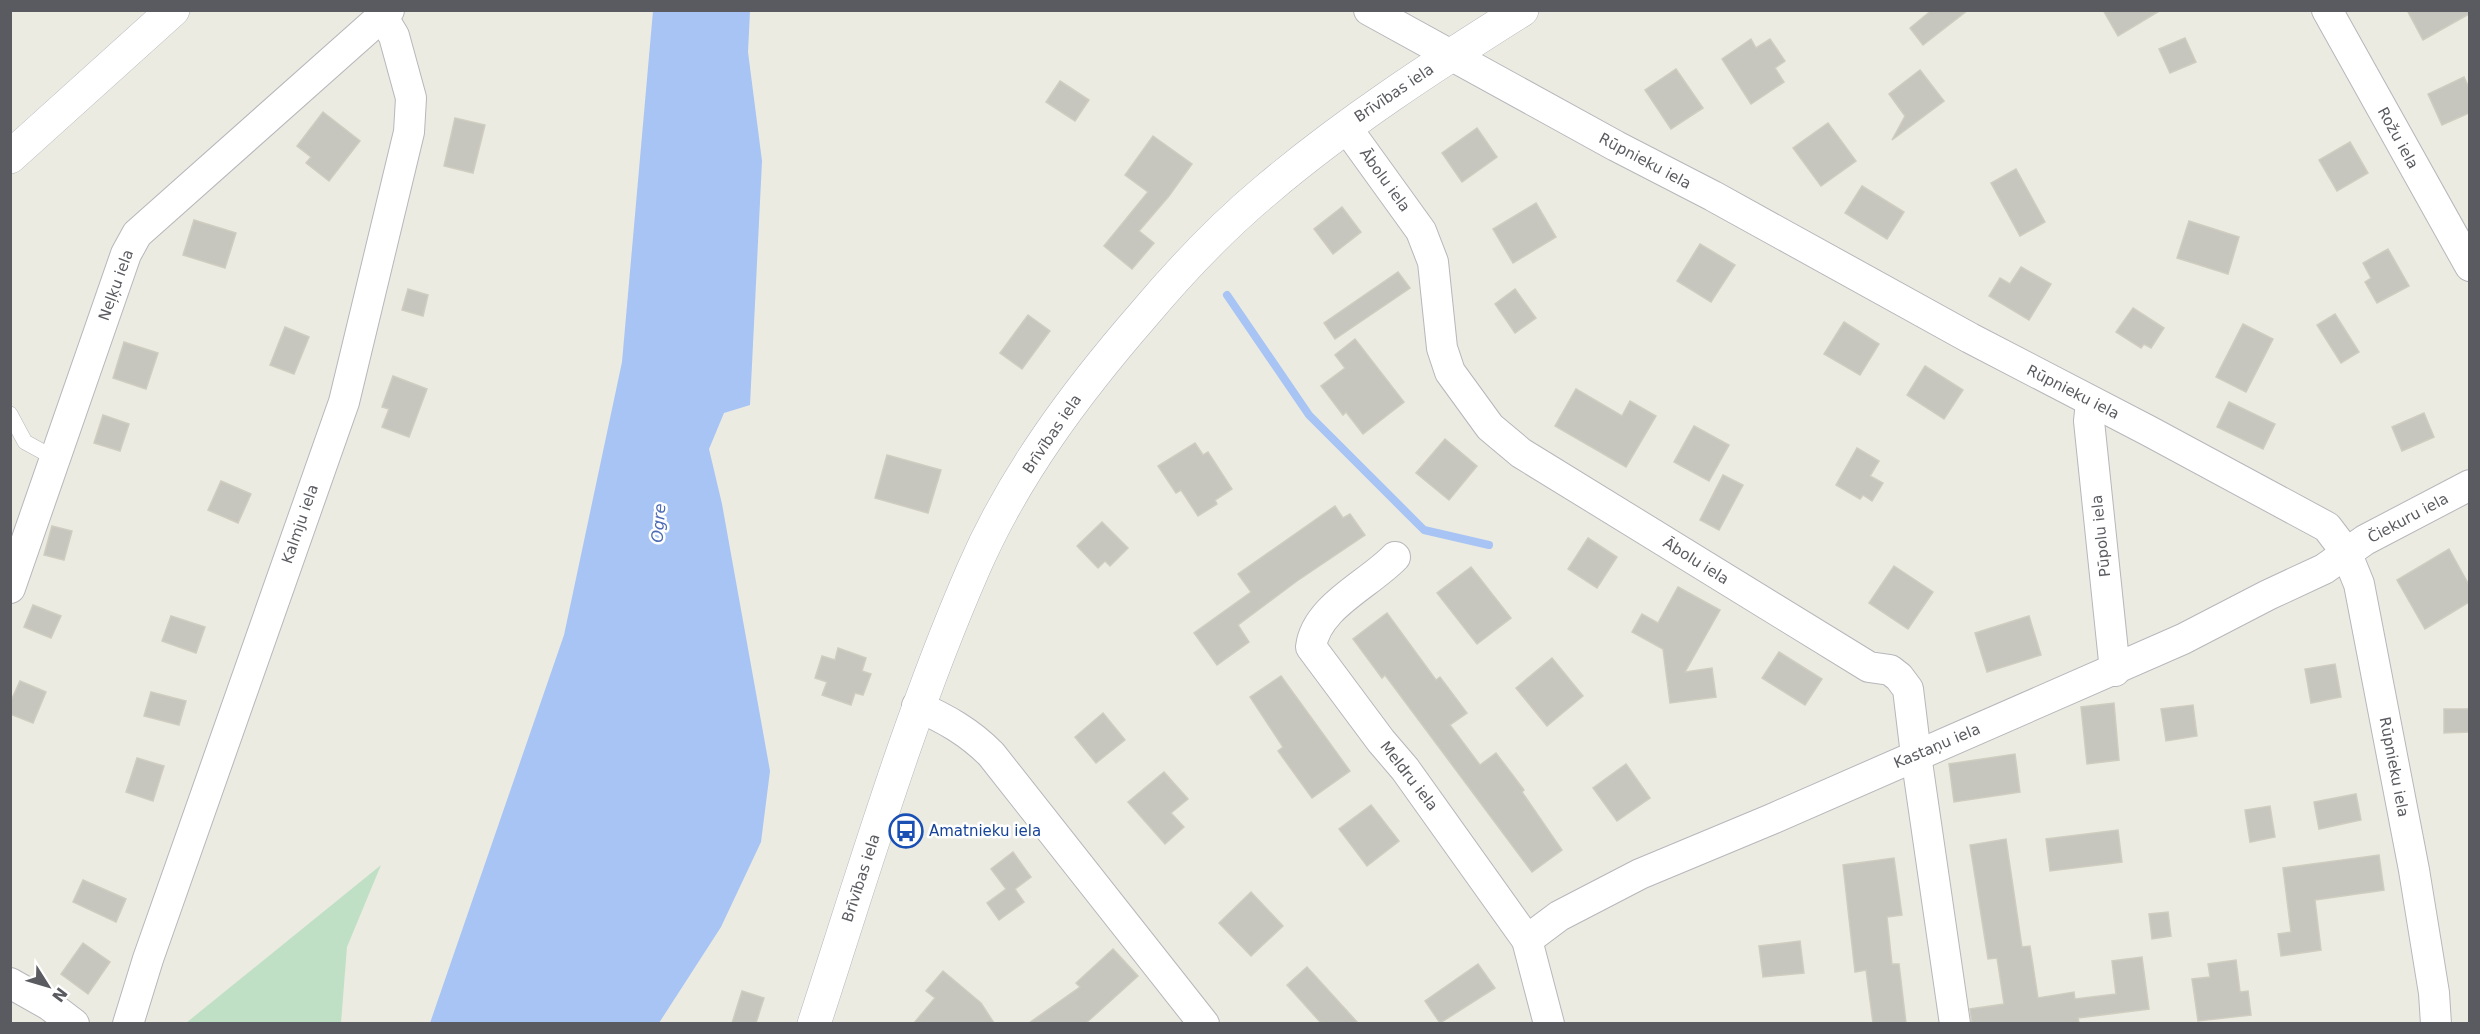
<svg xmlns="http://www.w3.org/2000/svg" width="2480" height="1034" viewBox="0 0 2480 1034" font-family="'DejaVu Sans',sans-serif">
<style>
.green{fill:#c0e0c6}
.water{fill:#a7c4f5}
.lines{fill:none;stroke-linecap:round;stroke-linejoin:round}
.stream{stroke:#a7c4f5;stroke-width:8}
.building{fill:#c6c5be;stroke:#cfcdc0;stroke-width:1.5}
.lane-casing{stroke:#b7b7bc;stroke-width:16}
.street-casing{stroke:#b7b7bc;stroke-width:32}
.secondary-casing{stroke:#b7b8be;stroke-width:34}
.lane{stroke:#fff;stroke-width:15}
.street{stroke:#fff;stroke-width:30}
.secondary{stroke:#fff;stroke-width:33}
.labels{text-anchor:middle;stroke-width:5;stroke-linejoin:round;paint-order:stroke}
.street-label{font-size:15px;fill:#5a5b60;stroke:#fff}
.transit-label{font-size:15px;fill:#164399;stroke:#fff;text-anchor:start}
.water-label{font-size:16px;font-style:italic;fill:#4d6bb5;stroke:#fff}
</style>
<rect width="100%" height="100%" fill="#ebebe1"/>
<path class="green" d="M 381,865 L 347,947 L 341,1023 L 186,1023 Z"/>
<path class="water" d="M 653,11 L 750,11 L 748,52 L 762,161 L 750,405 L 724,413 L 709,449 L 722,504 L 770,771 L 761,842 L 721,927 L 659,1023 L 430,1023 L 564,635 L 622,362 Z"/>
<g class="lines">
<path class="stream" d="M 1227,295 L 1309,415 L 1424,530 L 1489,545"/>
</g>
<g class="building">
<path d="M 1932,10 L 1968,10 L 1923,45 L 1910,28 Z"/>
<path d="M 2103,10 L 2161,10 L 2118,36 Z"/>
<path d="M 2407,10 L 2469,10 L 2469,14 L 2423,40 Z"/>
<path d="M 2185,38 L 2196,62 L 2170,73 L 2159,49 Z"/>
<path d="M 1751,39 L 1756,48 L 1770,39 L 1785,61 L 1775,68 L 1784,82 L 1751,104 L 1722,59 Z"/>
<path d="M 1676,69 L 1703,108 L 1671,129 L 1645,90 Z"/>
<path d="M 1920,70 L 1944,101 L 1892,140 L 1905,116 L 1889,94 Z"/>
<path d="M 2464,77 L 2469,88 L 2469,113 L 2442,125 L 2428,94 Z"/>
<path d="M 1060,81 L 1089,100 L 1075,121 L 1046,102 Z"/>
<path d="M 323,112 L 360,141 L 329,181 L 306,163 L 311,157 L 297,146 Z"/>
<path d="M 455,118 L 485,125 L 473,173 L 444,166 Z"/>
<path d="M 1828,123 L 1856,161 L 1821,186 L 1793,148 Z"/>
<path d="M 1477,128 L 1497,157 L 1462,182 L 1442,153 Z"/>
<path d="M 1153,136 L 1192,164 L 1169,196 L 1139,231 L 1154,243 L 1132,269 L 1104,246 L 1148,192 L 1125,175 Z"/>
<path d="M 2350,142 L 2368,173 L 2337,191 L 2319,160 Z"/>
<path d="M 2016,169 L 2045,222 L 2020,236 L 1991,183 Z"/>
<path d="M 1862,186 L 1904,212 L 1887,239 L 1845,213 Z"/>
<path d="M 1536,203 L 1556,237 L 1513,263 L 1493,229 Z"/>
<path d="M 1342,207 L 1361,232 L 1333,254 L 1314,229 Z"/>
<path d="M 194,220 L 236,233 L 225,268 L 183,255 Z"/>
<path d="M 2189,221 L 2239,237 L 2228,274 L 2177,258 Z"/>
<path d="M 1700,244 L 1735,265 L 1711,302 L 1677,281 Z"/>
<path d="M 2388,249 L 2409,286 L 2377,303 L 2365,282 L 2371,278 L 2363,263 Z"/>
<path d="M 2021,267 L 2051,284 L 2029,320 L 1989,296 L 2000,278 L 2010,284 Z"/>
<path d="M 1398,272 L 1410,288 L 1335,339 L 1324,323 Z"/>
<path d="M 408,289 L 428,295 L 423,316 L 402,310 Z"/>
<path d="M 1515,289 L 1536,318 L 1515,333 L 1495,304 Z"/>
<path d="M 2133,308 L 2164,328 L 2151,348 L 2144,344 L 2141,348 L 2116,332 Z"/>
<path d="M 2335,314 L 2359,352 L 2341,363 L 2317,325 Z"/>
<path d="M 1028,315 L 1050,331 L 1022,369 L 1000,353 Z"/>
<path d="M 1844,322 L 1879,344 L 1860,375 L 1824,354 Z"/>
<path d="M 2243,324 L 2273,339 L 2246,392 L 2216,377 Z"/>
<path d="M 285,327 L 309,337 L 294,374 L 270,365 Z"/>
<path d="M 1355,339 L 1404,402 L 1363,434 L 1346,412 L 1343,415 L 1321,386 L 1345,368 L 1335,355 Z"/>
<path d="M 124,342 L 158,353 L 146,389 L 113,378 Z"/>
<path d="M 1925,366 L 1963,390 L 1944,419 L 1907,395 Z"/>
<path d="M 393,376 L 427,389 L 409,437 L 382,427 L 389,409 L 382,407 Z"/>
<path d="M 1576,389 L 1622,416 L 1630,401 L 1656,416 L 1626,467 L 1555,426 Z"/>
<path d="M 2229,402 L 2275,424 L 2263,449 L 2217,427 Z"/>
<path d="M 2424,413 L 2434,437 L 2402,451 L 2392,427 Z"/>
<path d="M 103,415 L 129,424 L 120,451 L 94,443 Z"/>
<path d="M 1694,426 L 1729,445 L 1709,481 L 1674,462 Z"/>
<path d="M 1445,439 L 1477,466 L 1449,500 L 1416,473 Z"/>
<path d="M 1195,443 L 1203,455 L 1208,452 L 1232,489 L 1215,500 L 1217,504 L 1198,516 L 1181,490 L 1176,493 L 1158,466 Z"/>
<path d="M 1857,448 L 1879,461 L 1870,476 L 1883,483 L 1872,501 L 1863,495 L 1860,499 L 1836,485 Z"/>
<path d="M 887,455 L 941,470 L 928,513 L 875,498 Z"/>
<path d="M 1723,475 L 1743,485 L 1719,530 L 1700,520 Z"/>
<path d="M 221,481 L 251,494 L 238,523 L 208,510 Z"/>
<path d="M 1335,506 L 1343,518 L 1350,514 L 1365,535 L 1297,581 L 1238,625 L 1249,642 L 1217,665 L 1194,633 L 1251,592 L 1238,574 Z"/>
<path d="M 1102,522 L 1128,548 L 1110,566 L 1105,561 L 1098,568 L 1077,546 Z"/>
<path d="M 52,526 L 72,531 L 64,560 L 44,555 Z"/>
<path d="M 1588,538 L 1617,557 L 1597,588 L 1568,569 Z"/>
<path d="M 2449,549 L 2469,585 L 2469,602 L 2425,629 L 2397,580 Z"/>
<path d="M 1894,566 L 1933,592 L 1908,629 L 1869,603 Z"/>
<path d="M 1471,567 L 1511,618 L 1477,644 L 1437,593 Z"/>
<path d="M 1678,587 L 1720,610 L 1685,672 L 1712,668 L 1716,697 L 1670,703 L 1663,649 L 1632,632 L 1642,614 L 1658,623 Z"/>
<path d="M 33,605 L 61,616 L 51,638 L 24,627 Z"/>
<path d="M 1387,613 L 1436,680 L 1440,677 L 1467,713 L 1450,725 L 1480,765 L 1496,753 L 1524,790 L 1522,792 L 1562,850 L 1532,872 L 1385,675 L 1382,678 L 1353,639 Z"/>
<path d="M 171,616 L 205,627 L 196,653 L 162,641 Z"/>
<path d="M 2029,616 L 2041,655 L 1987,672 L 1975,633 Z"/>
<path d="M 838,648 L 866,658 L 862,671 L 871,674 L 863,695 L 855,693 L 851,705 L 822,695 L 827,682 L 815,678 L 822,656 L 835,660 Z"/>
<path d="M 1779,652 L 1822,679 L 1805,705 L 1762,678 Z"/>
<path d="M 1552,658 L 1583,696 L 1547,726 L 1516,688 Z"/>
<path d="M 2335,664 L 2341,697 L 2311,703 L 2305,669 Z"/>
<path d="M 1281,676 L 1350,771 L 1312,798 L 1278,751 L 1283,747 L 1250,697 Z"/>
<path d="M 20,681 L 46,692 L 33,723 L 10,714 L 10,703 Z"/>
<path d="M 151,692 L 186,701 L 179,725 L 144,716 Z"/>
<path d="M 2114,703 L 2119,760 L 2087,764 L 2081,707 Z"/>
<path d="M 2193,705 L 2197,736 L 2166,741 L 2161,709 Z"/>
<path d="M 2444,709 L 2469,709 L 2469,732 L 2444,733 Z"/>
<path d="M 1103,713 L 1125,740 L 1096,763 L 1075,737 Z"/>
<path d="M 2015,754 L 2020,792 L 1954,802 L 1949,764 Z"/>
<path d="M 137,758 L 164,766 L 153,801 L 126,792 Z"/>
<path d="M 1626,764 L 1650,798 L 1617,821 L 1593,788 Z"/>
<path d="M 1164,772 L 1188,799 L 1171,813 L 1184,827 L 1165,844 L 1128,802 Z"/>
<path d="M 2356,794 L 2361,820 L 2319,829 L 2314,802 Z"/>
<path d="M 1371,805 L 1399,841 L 1367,866 L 1339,829 Z"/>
<path d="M 2270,806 L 2275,837 L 2250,842 L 2245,810 Z"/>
<path d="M 2118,830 L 2122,862 L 2050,871 L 2046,839 Z"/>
<path d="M 2006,839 L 2022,947 L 2030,946 L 2038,998 L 2074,992 L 2075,999 L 2116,994 L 2112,961 L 2142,957 L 2149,1009 L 2078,1018 L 2079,1023 L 1972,1023 L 1970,1009 L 2004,1004 L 1997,958 L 1988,959 L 1970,845 Z"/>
<path d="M 1013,852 L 1031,877 L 1015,889 L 1024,902 L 999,920 L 987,903 L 1006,889 L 991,869 Z"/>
<path d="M 2379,855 L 2384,890 L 2315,900 L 2321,950 L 2281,956 L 2278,934 L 2291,932 L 2283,868 Z"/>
<path d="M 1894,858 L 1902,915 L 1887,917 L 1892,964 L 1899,964 L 1906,1023 L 1873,1023 L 1866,970 L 1855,972 L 1843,865 Z"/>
<path d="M 83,880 L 126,899 L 116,922 L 73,902 Z"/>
<path d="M 1251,892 L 1283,926 L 1251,956 L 1219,923 Z"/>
<path d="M 2168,912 L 2171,936 L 2152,939 L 2149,914 Z"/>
<path d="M 1800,941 L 1804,973 L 1763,977 L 1759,946 Z"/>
<path d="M 83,943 L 110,962 L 88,994 L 61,974 Z"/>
<path d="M 1113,949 L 1138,976 L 1086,1023 L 1029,1023 L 1080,987 L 1076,983 Z"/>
<path d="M 2236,960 L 2240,992 L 2248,991 L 2251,1015 L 2198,1021 L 2192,979 L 2210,977 L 2208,964 Z"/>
<path d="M 1478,964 L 1495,988 L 1440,1023 L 1425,1001 Z"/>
<path d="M 1307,967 L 1358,1023 L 1321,1023 L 1287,985 Z"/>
<path d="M 943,971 L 981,1003 L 994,1023 L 914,1023 L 935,998 L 926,991 Z"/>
<path d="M 742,991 L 764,998 L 756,1023 L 732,1023 Z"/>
</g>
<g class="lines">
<defs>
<path id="lane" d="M 10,414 L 25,442 L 56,459"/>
<g id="street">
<path d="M 1369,10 L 1616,146 L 1713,196 L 1970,338 L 2149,431 L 2327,527 L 2346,552 L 2359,584 L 2414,870 L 2434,993 L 2436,1024"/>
<path d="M 2327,10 L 2470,266"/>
<path d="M 1346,127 L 1421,231 L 1433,262 L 1442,348 L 1450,372 L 1490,427 L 1521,453 L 1869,667 L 1890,670 L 1899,677 L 1908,689 L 1916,755 L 1955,1024"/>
<path d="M 2091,402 L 2089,421 L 2115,671"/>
<path d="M 1395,557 C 1368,585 1316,607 1311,647 L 1381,741 L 1405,769 L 1527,940 L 1549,1024"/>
<path d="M 10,588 L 126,254 L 137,234 L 389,10"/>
<path d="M 917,706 C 946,719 969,732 991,754 L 1204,1024"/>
<path d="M 1527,940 L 1559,916 L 1640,874 L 1772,819 L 2183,639 L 2268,595 L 2324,569 L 2365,540 L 2470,485"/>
<path d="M 10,983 L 49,1005 L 74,1024"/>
<path d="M 128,1024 L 148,959 L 344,402 L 409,132 L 411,98 L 394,36 L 382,16"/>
</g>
<g id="secondary">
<path d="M 10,157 L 173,10"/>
<path d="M 814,1024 C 864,871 909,717 973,570 C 1014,475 1077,391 1144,314 C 1181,270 1221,228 1265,191 C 1345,123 1433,66 1522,10"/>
</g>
</defs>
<use href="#lane" class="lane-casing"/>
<use href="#street" class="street-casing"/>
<use href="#secondary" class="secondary-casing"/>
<use href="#lane" class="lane"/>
<use href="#street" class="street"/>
<use href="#secondary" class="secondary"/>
</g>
<defs>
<symbol id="bus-ring" viewBox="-11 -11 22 22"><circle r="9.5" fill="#fff" stroke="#1a4fb4" stroke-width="1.5"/><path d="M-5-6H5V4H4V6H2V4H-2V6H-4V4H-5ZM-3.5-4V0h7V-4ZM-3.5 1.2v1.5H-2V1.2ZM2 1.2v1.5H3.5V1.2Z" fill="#1a4fb4"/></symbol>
</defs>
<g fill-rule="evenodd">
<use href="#bus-ring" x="887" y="812" width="38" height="38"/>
</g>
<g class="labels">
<g class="street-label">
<text transform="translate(1394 93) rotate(-34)" y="5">Brīvības iela</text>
<text transform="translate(2398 138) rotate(61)" y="5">Rožu iela</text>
<text transform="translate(1645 161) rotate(28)" y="5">Rūpnieku iela</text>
<text transform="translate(1385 180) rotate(54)" y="5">Ābolu iela</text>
<text transform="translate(116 285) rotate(-70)" y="5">Neļķu iela</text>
<text transform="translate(2073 392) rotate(27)" y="5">Rūpnieku iela</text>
<text transform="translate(1052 434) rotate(-56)" y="5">Brīvības iela</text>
<text transform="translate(2408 518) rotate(-28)" y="5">Čiekuru iela</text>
<text transform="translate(300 524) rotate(-71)" y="5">Kalmju iela</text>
<text transform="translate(2101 536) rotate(-96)" y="5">Pūpolu iela</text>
<text transform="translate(1696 561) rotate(32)" y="5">Ābolu iela</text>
<text transform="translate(1937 746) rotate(-23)" y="5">Kastaņu iela</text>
<text transform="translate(2394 767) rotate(79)" y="5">Rūpnieku iela</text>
<text transform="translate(1409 776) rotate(52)" y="5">Meldru iela</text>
<text transform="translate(861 878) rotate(-72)" y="5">Brīvības iela</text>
</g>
<g class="transit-label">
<text x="929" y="836">Amatnieku iela</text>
</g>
<g class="water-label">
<text transform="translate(658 523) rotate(-86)" y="6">Ogre</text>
</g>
</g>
<rect width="2480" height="1034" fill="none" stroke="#5a5b60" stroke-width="24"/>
<g transform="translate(48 986) rotate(127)" stroke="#ffffff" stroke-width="4.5" paint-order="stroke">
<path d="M0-4.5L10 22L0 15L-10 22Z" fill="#5a5b60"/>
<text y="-9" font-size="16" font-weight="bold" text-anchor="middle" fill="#5a5b60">N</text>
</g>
</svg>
